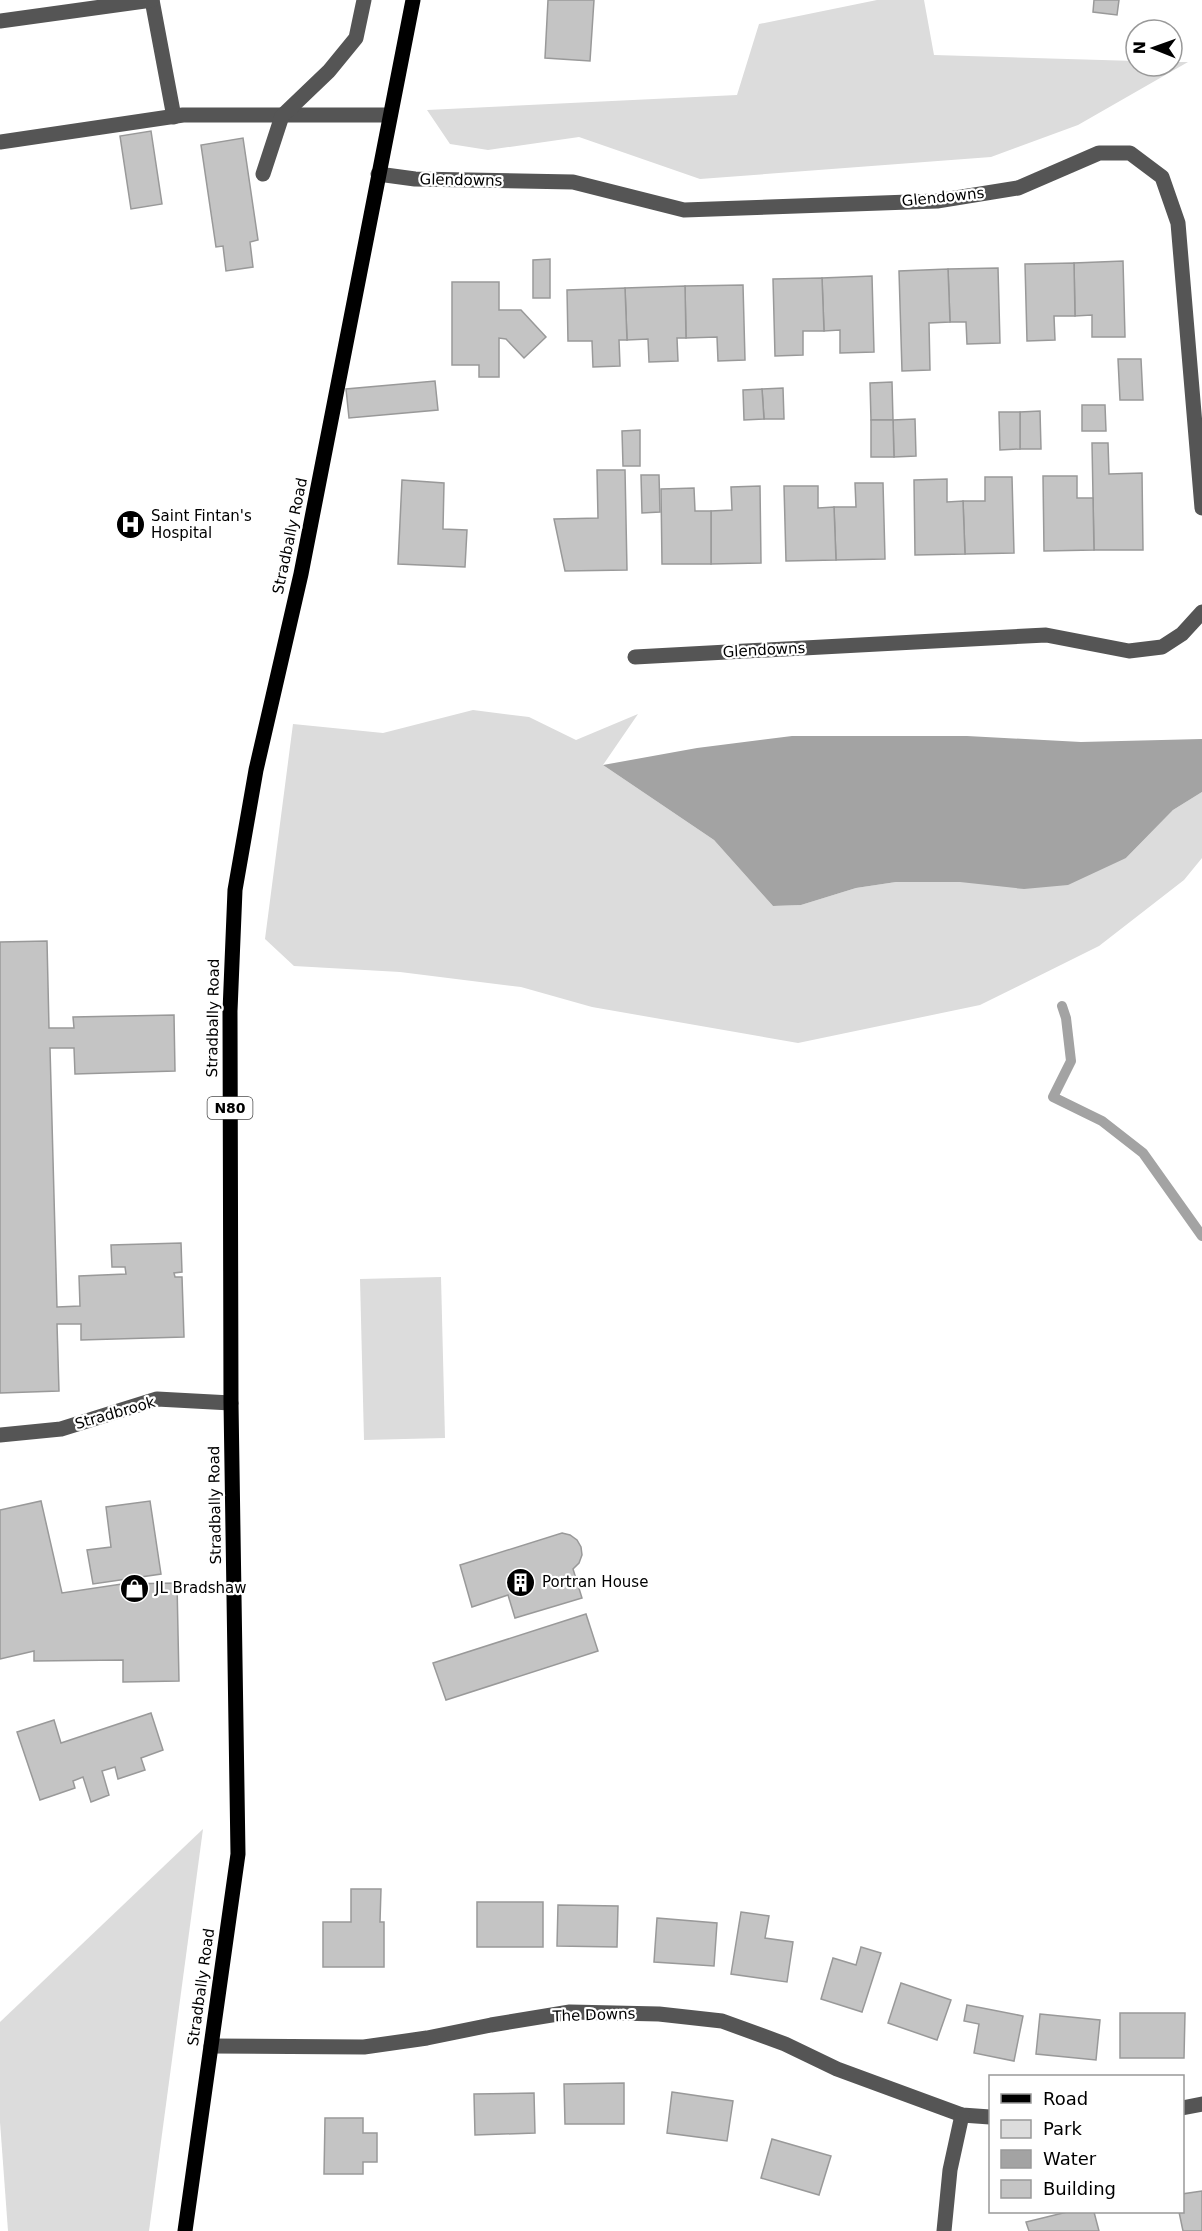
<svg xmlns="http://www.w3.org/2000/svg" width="1202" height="2231" viewBox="0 0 1202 2231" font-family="'DejaVu Sans',sans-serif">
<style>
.green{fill:#dcdcdc}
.water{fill:#a3a3a3}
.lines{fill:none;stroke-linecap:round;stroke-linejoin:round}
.stream{stroke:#a3a3a3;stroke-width:10}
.building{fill:#c4c4c4;stroke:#999;stroke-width:1.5}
.minor{stroke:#555;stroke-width:15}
.major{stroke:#000;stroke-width:15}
.labels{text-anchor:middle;stroke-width:4.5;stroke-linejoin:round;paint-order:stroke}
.shield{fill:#fff;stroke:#4c4c4c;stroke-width:1.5}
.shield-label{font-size:14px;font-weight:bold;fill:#000}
.street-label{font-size:15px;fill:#000;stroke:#fff}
.poi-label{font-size:15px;fill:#000;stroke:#fff;text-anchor:start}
</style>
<rect width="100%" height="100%" fill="#fff"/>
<g class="green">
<path d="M 877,0 L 924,0 L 934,55 L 1136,61 L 1136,66 L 1172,66 L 1172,62 L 1188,62 L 1078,125 L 991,157 L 700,179 L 579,137 L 488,150 L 450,144 L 427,110 L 737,95 L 759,24 Z"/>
<path d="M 473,710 L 529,717 L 576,740 L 638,714 L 603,765 L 714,840 L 773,906 L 801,905 L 856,888 L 896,882 L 960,882 L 1126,858 L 1173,810 L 1202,792 L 1202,858 L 1184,880 L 1099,946 L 980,1005 L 798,1043 L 592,1007 L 521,987 L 400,972 L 294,966 L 265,939 L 293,724 L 383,733 Z"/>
<path d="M 441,1277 L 445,1438 L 364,1440 L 360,1279 Z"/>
<path d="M 203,1829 L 149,2231 L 8,2231 L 0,2122 L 0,2022 Z"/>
</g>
<path class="water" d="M 792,736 L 967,736 L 1081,742 L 1202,739 L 1202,792 L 1173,810 L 1126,858 L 1068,885 L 1024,889 L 960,882 L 896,882 L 856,888 L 801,905 L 773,906 L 714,840 L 603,765 L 697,748 Z"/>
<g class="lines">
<path class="stream" d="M 1062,1006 L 1066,1018 L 1071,1061 L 1053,1097 L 1102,1121 L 1143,1153 L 1202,1236"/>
</g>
<g class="building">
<path d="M 548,0 L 594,0 L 590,61 L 545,58 Z"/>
<path d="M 1094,0 L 1119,0 L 1117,15 L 1093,12 Z"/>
<path d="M 151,131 L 162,204 L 131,209 L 120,136 Z"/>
<path d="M 243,138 L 258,240 L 250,242 L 253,267 L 226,271 L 223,246 L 216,247 L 201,145 Z"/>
<path d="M 550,259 L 550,298 L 533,298 L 533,260 Z"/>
<path d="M 1123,261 L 1125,337 L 1092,337 L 1092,315 L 1075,316 L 1074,263 Z"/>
<path d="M 1074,263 L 1075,316 L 1054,316 L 1055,340 L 1027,341 L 1025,264 Z"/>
<path d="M 998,268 L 1000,343 L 967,344 L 966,322 L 950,322 L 948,269 Z"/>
<path d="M 948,269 L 950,322 L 929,323 L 930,370 L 902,371 L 899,271 Z"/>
<path d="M 872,276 L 874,352 L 840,353 L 840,330 L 824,331 L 822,278 Z"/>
<path d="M 822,278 L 824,331 L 803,331 L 803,355 L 775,356 L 773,279 Z"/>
<path d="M 452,282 L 499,282 L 499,310 L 521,310 L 546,337 L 524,358 L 506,339 L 499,338 L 499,377 L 479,377 L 479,365 L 452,365 Z"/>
<path d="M 743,285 L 745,360 L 718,361 L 717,337 L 686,338 L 685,286 Z"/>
<path d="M 685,286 L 686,338 L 677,338 L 678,361 L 649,362 L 648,339 L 627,340 L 625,288 Z"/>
<path d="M 625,288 L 627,340 L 619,340 L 620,366 L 593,367 L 592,341 L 568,341 L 567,290 Z"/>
<path d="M 1118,359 L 1141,359 L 1143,400 L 1120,400 Z"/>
<path d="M 435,381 L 438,410 L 349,418 L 346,389 Z"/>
<path d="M 892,382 L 893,420 L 871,420 L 870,383 Z"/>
<path d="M 783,388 L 784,419 L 764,419 L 762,389 Z"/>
<path d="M 762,389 L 764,419 L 744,420 L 743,390 Z"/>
<path d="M 1082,405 L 1105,405 L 1106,431 L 1082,431 Z"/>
<path d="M 1040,411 L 1041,449 L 1020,449 L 1020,412 Z"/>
<path d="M 999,412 L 1020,412 L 1020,449 L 1000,450 Z"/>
<path d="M 915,419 L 916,456 L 894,457 L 893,420 Z"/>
<path d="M 871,420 L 893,420 L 894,457 L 871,457 Z"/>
<path d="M 640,430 L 640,466 L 623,466 L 622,431 Z"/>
<path d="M 1092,443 L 1108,443 L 1109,474 L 1142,473 L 1143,550 L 1094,550 Z"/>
<path d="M 597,470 L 625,470 L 627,570 L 565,571 L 554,519 L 598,518 Z"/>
<path d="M 641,475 L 659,475 L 660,512 L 642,513 Z"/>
<path d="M 1043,476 L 1077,476 L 1077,498 L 1093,498 L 1094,550 L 1044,551 Z"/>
<path d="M 985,477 L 1012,477 L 1014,553 L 965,554 L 963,501 L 985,501 Z"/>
<path d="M 947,479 L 947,502 L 963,501 L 965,554 L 915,555 L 914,480 Z"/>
<path d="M 402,480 L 444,483 L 443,529 L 467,530 L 465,567 L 398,564 Z"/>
<path d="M 855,483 L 883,483 L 885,559 L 836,560 L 834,507 L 856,507 Z"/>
<path d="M 760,486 L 761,563 L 711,564 L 711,511 L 732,510 L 731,487 Z"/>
<path d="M 784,486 L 818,486 L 818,508 L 834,507 L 836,560 L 786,561 Z"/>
<path d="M 694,488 L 695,511 L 711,511 L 711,564 L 662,564 L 661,489 Z"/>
<path d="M 47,941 L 49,1028 L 74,1028 L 73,1017 L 174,1015 L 175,1071 L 75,1074 L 74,1048 L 50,1048 L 57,1307 L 80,1306 L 79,1276 L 126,1274 L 125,1267 L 112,1267 L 111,1245 L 181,1243 L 182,1272 L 174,1273 L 175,1277 L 182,1277 L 184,1337 L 81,1340 L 81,1324 L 57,1324 L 59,1391 L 0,1393 L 0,942 Z"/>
<path d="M 41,1501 L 62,1593 L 122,1584 L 177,1583 L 179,1681 L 123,1682 L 123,1660 L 34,1661 L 34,1651 L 0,1659 L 0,1510 Z"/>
<path d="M 150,1501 L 161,1574 L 93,1584 L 87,1550 L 111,1547 L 106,1507 Z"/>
<path d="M 562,1533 L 570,1535 L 577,1540 L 581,1547 L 582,1555 L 579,1563 L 573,1569 L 582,1598 L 515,1618 L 508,1595 L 472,1607 L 460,1565 Z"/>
<path d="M 586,1614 L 598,1651 L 446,1700 L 433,1663 Z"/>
<path d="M 151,1713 L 163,1750 L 141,1758 L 145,1770 L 118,1779 L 115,1767 L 102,1771 L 109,1795 L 91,1802 L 83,1777 L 73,1781 L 75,1788 L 40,1800 L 17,1732 L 54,1720 L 61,1743 Z"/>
<path d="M 351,1889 L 381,1889 L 380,1922 L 384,1922 L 384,1967 L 323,1967 L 323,1922 L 351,1922 Z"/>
<rect x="477" y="1902" width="66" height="45"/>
<path d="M 558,1905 L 618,1906 L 617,1947 L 557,1946 Z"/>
<path d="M 741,1912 L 769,1916 L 765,1938 L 793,1942 L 787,1982 L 731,1974 Z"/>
<path d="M 657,1918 L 717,1923 L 714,1966 L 654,1962 Z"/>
<path d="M 861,1947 L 881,1953 L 862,2012 L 821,1999 L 833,1958 L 856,1965 Z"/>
<path d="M 901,1983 L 951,2000 L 937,2040 L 888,2023 Z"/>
<path d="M 967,2005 L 1023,2016 L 1014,2061 L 974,2053 L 979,2024 L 964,2021 Z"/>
<path d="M 1120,2013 L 1185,2013 L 1184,2058 L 1120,2058 Z"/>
<path d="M 1040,2014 L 1100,2020 L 1096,2060 L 1036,2054 Z"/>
<path d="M 624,2083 L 624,2124 L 565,2124 L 564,2084 Z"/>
<path d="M 672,2092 L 733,2101 L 727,2141 L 667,2133 Z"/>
<path d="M 534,2093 L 535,2133 L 475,2135 L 474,2094 Z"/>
<path d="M 325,2118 L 363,2118 L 363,2133 L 377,2133 L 377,2162 L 363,2162 L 363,2174 L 324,2174 Z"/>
<path d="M 772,2139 L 831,2156 L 819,2195 L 761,2178 Z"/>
<path d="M 1202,2191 L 1202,2231 L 1183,2231 L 1179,2212 L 1182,2212 L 1182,2194 Z"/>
<path d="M 1067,2212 L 1094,2212 L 1099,2231 L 1029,2231 L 1026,2222 Z"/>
</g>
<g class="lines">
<g class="minor">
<path d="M 152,0 L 174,117"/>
<path d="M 0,21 L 152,0"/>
<path d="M 0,142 L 183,115 L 389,115"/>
<path d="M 263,174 L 282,116 L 329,71 L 356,38 L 364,0"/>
<path d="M 378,174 L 415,179 L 573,182 L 684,210 L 937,201 L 1018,188 L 1099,153 L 1130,153 L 1162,177 L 1178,223 L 1202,508"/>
<path d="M 635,657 L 1046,635 L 1129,651 L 1162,647 L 1182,634 L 1202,612"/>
<path d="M 0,1435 L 61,1429 L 157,1399 L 231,1403"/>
<path d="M 211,2046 L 364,2047 L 427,2038 L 491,2025 L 570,2012 L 659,2014 L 722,2021 L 785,2044 L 837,2069 L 962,2115 L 990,2117"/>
<path d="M 1182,2108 L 1202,2104"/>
<path d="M 944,2231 L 950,2170 L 962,2115"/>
</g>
<path class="major" d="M 185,2231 L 238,1854 L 231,1403 L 230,1011 L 235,890 L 256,770 L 301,574 L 413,0"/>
</g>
<defs>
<symbol id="hospital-disc" viewBox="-11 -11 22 22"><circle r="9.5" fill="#000" stroke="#fff"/><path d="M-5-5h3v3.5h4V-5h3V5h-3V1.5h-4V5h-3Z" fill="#fff"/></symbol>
<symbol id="building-disc" viewBox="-11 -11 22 22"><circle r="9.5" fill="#000" stroke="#fff"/><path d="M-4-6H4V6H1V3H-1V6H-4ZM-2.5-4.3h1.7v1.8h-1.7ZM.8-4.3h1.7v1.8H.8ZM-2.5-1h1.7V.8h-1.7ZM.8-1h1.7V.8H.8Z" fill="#fff"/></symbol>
<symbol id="shop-disc" viewBox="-11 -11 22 22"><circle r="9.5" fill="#000" stroke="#fff"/><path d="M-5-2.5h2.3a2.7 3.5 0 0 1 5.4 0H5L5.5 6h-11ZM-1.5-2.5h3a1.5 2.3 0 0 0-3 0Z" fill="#fff"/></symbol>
</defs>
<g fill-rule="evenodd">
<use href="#hospital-disc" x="114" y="508" width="33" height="33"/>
<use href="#building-disc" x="504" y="1566" width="33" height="33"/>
<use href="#shop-disc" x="118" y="1572" width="33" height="33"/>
</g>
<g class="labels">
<rect class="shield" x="207.5" y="1097" width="45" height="22" rx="4.5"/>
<g class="shield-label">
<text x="230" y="1113">N80</text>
</g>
<g class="street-label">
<text transform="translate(461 180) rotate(1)" y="5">Glendowns</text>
<text transform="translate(943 197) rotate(-6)" y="5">Glendowns</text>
<text transform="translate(290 536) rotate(-78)" y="5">Stradbally Road</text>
<text transform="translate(764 650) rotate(-3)" y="5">Glendowns</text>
<text transform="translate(213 1018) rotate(-89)" y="5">Stradbally Road</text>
<text transform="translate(115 1413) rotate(-16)" y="5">Stradbrook</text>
<text transform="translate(215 1505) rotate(-91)" y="5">Stradbally Road</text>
<text transform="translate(201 1987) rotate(-82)" y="5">Stradbally Road</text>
<text transform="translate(594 2015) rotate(-2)" y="5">The Downs</text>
</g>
<g class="poi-label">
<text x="151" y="521">Saint Fintan's<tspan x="151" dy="17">Hospital</tspan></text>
<text x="542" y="1587">Portran House</text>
<text x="155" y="1593">JL Bradshaw</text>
</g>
</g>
<rect x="989" y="2075" width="195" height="138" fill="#ffffff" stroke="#999999" stroke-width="1.5"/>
<rect x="1001" y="2094" width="30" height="9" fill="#000000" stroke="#999999" stroke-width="1.5"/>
<text x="1043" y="2105" font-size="18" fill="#000000">Road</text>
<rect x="1001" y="2120" width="30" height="18" fill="#dcdcdc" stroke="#999999" stroke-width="1.5"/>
<text x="1043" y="2135" font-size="18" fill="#000000">Park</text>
<rect x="1001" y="2150" width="30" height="18" fill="#a3a3a3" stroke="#999999" stroke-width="1.5"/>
<text x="1043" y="2165" font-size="18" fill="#000000">Water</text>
<rect x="1001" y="2180" width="30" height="18" fill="#c4c4c4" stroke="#999999" stroke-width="1.5"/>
<text x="1043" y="2195" font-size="18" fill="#000000">Building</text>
<g transform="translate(1154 48) rotate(271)"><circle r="28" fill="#ffffff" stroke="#999999" stroke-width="1.5"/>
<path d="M0-4.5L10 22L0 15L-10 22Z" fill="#000000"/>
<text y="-9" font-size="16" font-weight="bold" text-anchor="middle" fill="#000000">N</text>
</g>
</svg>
